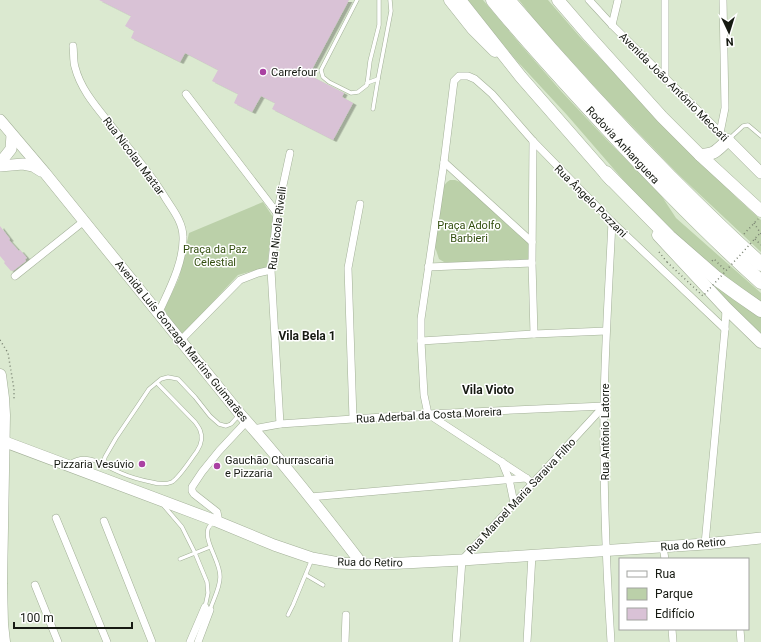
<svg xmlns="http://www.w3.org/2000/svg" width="761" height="642" viewBox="0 0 761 642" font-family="Roboto,sans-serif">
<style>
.green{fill:#bbd0a9}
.building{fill:#d9c2d6;filter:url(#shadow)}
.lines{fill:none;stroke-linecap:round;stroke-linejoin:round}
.service-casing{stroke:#a3b098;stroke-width:4.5}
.minor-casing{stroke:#a3b098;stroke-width:8}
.secondary-casing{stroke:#a3b098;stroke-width:12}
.primary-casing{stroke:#a3b098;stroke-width:13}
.trunk-casing{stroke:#a3b098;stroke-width:13}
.motorway-casing{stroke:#a3b098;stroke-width:15}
.path{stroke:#788170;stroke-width:1.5;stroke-dasharray:1 3;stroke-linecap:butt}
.service{stroke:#fff;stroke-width:3.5}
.minor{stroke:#fff;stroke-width:7}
.secondary{stroke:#fff;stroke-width:11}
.primary{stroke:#fff;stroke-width:12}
.trunk{stroke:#fff;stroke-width:12}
.motorway{stroke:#fff;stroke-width:14}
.path-bridge{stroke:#788170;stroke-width:1.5;stroke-dasharray:1 3;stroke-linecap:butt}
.poi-dot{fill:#aa41a2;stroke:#fff;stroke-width:1.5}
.labels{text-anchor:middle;stroke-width:3;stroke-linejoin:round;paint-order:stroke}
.poi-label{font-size:11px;fill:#161a12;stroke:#fff;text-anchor:start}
.street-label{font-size:11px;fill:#161a12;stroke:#fff}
.park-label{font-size:11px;fill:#324e0f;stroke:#fff}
.neighbourhood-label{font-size:12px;font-weight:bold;fill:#161a12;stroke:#fff}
</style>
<defs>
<filter id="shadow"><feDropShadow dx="3.5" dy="2" stdDeviation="0" flood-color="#0004"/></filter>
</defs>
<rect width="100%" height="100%" fill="#dbe9d0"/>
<g class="green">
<path d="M 468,0 L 483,0 L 520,44 L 561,91 L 606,139 L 661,195 L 676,218 L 761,293 L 761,305 L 687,247 L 645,205 L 567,115 L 517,61 L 496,36 Z"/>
<path d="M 519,0 L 548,0 L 580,37 L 671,132 L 737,198 L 761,220 L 761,252 L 678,174 L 606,99 L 536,22 Z"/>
<path d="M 450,180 L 455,180 L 460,182 L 531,243 L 530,259 L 448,263 L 444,262 L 439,259 L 435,247 L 441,197 L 443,187 L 447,182 Z"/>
<path d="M 263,202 L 273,217 L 267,267 L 238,275 L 182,335 L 164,310 L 179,278 L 189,233 Z"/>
<path d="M 713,282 L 761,314 L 761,335 L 711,284 Z"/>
</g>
<g class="building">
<path d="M 99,0 L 349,0 L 309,75 L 344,93 L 342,97 L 353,103 L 333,140 L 272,109 L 275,103 L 261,96 L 252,112 L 234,103 L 238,94 L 212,81 L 218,70 L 185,53 L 180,62 L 131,38 L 134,31 L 125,26 L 131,16 Z"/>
<path d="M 0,226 L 10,239 L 9,240 L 19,251 L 20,250 L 27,258 L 25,259 L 26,261 L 13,271 L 13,270 L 11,271 L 4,263 L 5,262 L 0,256 Z"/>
</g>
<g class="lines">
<defs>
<g id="service">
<path d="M 357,0 L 321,70 L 323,77 L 329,82 L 351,93 L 358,92 L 367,85 L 370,61 L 379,25 L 379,0"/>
<path d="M 367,83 L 378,79"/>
<path d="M 373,109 L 378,79 L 391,11 L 390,0"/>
<path d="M 729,139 L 743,126 L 748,125 L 761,136"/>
<path d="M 70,463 C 88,451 104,466 121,473 C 130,477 141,480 151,482 C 158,484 165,485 172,482 C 179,478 192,458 197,451 C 201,445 203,437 200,430 C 199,427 197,425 195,422 L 157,383"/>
<path d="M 103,464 L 105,457 L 116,438 L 139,404 L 149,389 L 161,379 L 168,377 L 178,379 L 195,397 L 210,416 L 219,424 L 226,426 L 231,424 L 239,415"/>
<path d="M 164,506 L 182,527 L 195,553 L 207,582 L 208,593 L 205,607"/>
<path d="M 180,559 L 210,547"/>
<path d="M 306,575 L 323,585"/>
<path d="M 210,610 C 213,600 220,588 220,577 C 221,563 204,542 208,529 C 209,526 211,524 214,522"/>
<path d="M 288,615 L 293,605 L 312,559"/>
</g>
<g id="minor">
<path d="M 589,0 L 612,25 L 728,140"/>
<path d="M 612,25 L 618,0"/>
<path d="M 73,46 C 74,53 73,61 75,67 C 80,87 93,103 106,119 C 126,146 149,170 166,199 C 174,211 183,223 183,237 C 184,262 169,290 159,312"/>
<path d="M 665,78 L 665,0"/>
<path d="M 186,94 L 277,213"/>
<path d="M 720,133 L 725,108 L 723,0"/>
<path d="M 533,141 L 532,263 L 534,334"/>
<path d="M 444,162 L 532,242"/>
<path d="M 428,267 L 532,263"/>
<path d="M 15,276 L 84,221"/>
<path d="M 181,340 L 240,280 L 258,273 L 271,270"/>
<path d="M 421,341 L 534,334 L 606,331"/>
<path d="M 353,419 L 348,268 L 360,204"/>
<path d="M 280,424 L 271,270 L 277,213 L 290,153"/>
<path d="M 253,429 L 280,424 L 353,419 L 428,414 L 604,406"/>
<path d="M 502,462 L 509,479 L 514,503"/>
<path d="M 532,483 L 526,478 L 428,414 L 424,395 L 421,341 L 421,319 L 444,162 L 454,81 L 459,76 L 468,76 L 475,79 L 492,94 L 533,141 L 612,222 L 725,329"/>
<path d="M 310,497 L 526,478"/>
<path d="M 56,518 L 107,642"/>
<path d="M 104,521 L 152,642"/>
<path d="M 216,521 L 218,517 L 217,512 L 194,494 L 192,491 L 192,487 L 202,472 L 219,451 L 247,421"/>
<path d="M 705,544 L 725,329 L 726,308"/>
<path d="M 663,547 L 665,559"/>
<path d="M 35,585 L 58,642"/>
<path d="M 672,629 L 673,642"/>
<path d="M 740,629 L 741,642"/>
<path d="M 190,642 L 205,607"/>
<path d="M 198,642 L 210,610"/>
<path d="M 345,642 L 346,615"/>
<path d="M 456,642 L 462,560 L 604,406"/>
<path d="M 527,642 L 532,555"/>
<path d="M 611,642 C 606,563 603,484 604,405 C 605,344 609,283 612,222"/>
</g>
<g id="secondary">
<path d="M 0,120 L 45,173 L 240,414 C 283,462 323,513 362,564"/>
<path d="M 728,140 L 761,173"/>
<path d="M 0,163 L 11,149 L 12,135"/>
<path d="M 0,166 L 23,164 L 33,166 L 41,171"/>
<path d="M 0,440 L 216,521 L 274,545 L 312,558 L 339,563 L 362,564 L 384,564 L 462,560 L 705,544 L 761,538"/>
</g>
<g id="primary">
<path d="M 450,0 L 473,29 L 495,51"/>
<path d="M 0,375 L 3,398 L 4,415 L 1,584 L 2,624 L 4,642"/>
</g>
<g id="trunk">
<path d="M 460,0 L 521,77 L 611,180"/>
<path d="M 558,0 L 589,36 L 662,117 L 700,155 L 761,211"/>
<path d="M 700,155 C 716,154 716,151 728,140"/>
<path d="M 658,235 L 726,308 L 761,342"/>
</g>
<g id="motorway">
<path d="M 493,0 C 528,43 566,84 604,125 C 654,179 706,233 761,282"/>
<path d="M 508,0 C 560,61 613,119 669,176 C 699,206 729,236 761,264"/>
<path d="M 606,173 L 669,237 L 716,278 L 738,294 L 761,310"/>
</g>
</defs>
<use href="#service" class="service-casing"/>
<use href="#minor" class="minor-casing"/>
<use href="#secondary" class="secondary-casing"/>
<use href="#primary" class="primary-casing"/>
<use href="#trunk" class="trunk-casing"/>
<use href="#motorway" class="motorway-casing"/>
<g class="path">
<path d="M 754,223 L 761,234"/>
<path d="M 744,234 L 758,219"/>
<path d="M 755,239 L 761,245"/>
<path d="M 659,252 L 667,262"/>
<path d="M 712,261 L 714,259 L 726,271"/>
<path d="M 0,340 L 8,353 L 14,389 L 14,399"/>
</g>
<use href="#service" class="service"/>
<use href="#minor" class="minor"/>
<use href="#secondary" class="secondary"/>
<use href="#primary" class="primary"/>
<use href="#trunk" class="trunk"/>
<use href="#motorway" class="motorway"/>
<path class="path-bridge" d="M 667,262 L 703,296 L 761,232"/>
</g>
<g class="poi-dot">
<circle cx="263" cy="72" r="4"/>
<circle cx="142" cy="464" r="4"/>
<circle cx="217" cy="466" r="4"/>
</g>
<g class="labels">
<g class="poi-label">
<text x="271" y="76">Carrefour</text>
<text x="225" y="464">Gauchão Churrascaria<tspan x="225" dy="13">e Pizzaria</tspan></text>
<text x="134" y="468" text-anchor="end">Pizzaria Vesúvio</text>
</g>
<g class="street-label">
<text transform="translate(674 87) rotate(45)" y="4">Avenida João Antônio Meccati</text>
<text transform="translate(623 145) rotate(47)" y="4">Rodovia Anhanguera</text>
<text transform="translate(134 156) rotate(53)" y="4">Rua Nicolau Mattar</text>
<text transform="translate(591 201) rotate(45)" y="4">Rua Ângelo Pozzani</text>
<text transform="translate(277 228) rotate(-83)" y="4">Rua Nicola Rivelli</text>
<text transform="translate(182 341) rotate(51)" y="4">Avenida Luís Gonzaga Martins Guimarães</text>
<text transform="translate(429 415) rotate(-3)" y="4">Rua Aderbal da Costa Moreira</text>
<text transform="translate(605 432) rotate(-90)" y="4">Rua Antônio Latorre</text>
<text transform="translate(521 496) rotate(-47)" y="4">Rua Manoel Maria Saraiva Filho</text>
<text transform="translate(693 544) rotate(-5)" y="4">Rua do Retiro</text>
<text transform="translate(370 562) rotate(1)" y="4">Rua do Retiro</text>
</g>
<g class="park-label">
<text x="469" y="229">Praça Adolfo<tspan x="469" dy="13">Barbieri</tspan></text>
<text x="215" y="253">Praça da Paz<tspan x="215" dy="13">Celestial</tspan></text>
</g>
<g class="neighbourhood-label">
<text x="307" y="340">Vila Bela 1</text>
<text x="488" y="394">Vila Vioto</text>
</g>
</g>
<rect x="619" y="558" width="130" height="72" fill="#ffffff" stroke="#a2a3a0"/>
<rect x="627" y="571" width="20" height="6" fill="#ffffff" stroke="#a2a3a0"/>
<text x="655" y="578" font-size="12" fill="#161a12">Rua</text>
<rect x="627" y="588" width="20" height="12" fill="#bbd0a9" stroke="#a2a3a0"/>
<text x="655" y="598" font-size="12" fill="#161a12">Parque</text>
<rect x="627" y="608" width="20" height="12" fill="#d9c2d6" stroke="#a2a3a0"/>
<text x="655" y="618" font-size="12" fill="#161a12">Edifício</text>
<g transform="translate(729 32) rotate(176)" stroke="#ffffff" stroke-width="3" paint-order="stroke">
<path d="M0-3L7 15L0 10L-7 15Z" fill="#161a12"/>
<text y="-6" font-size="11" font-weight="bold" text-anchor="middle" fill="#161a12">N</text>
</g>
<path d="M14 622v6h118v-6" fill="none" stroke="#161a12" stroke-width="2"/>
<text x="20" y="622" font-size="12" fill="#161a12" stroke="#ffffff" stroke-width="3" paint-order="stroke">100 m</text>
</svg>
